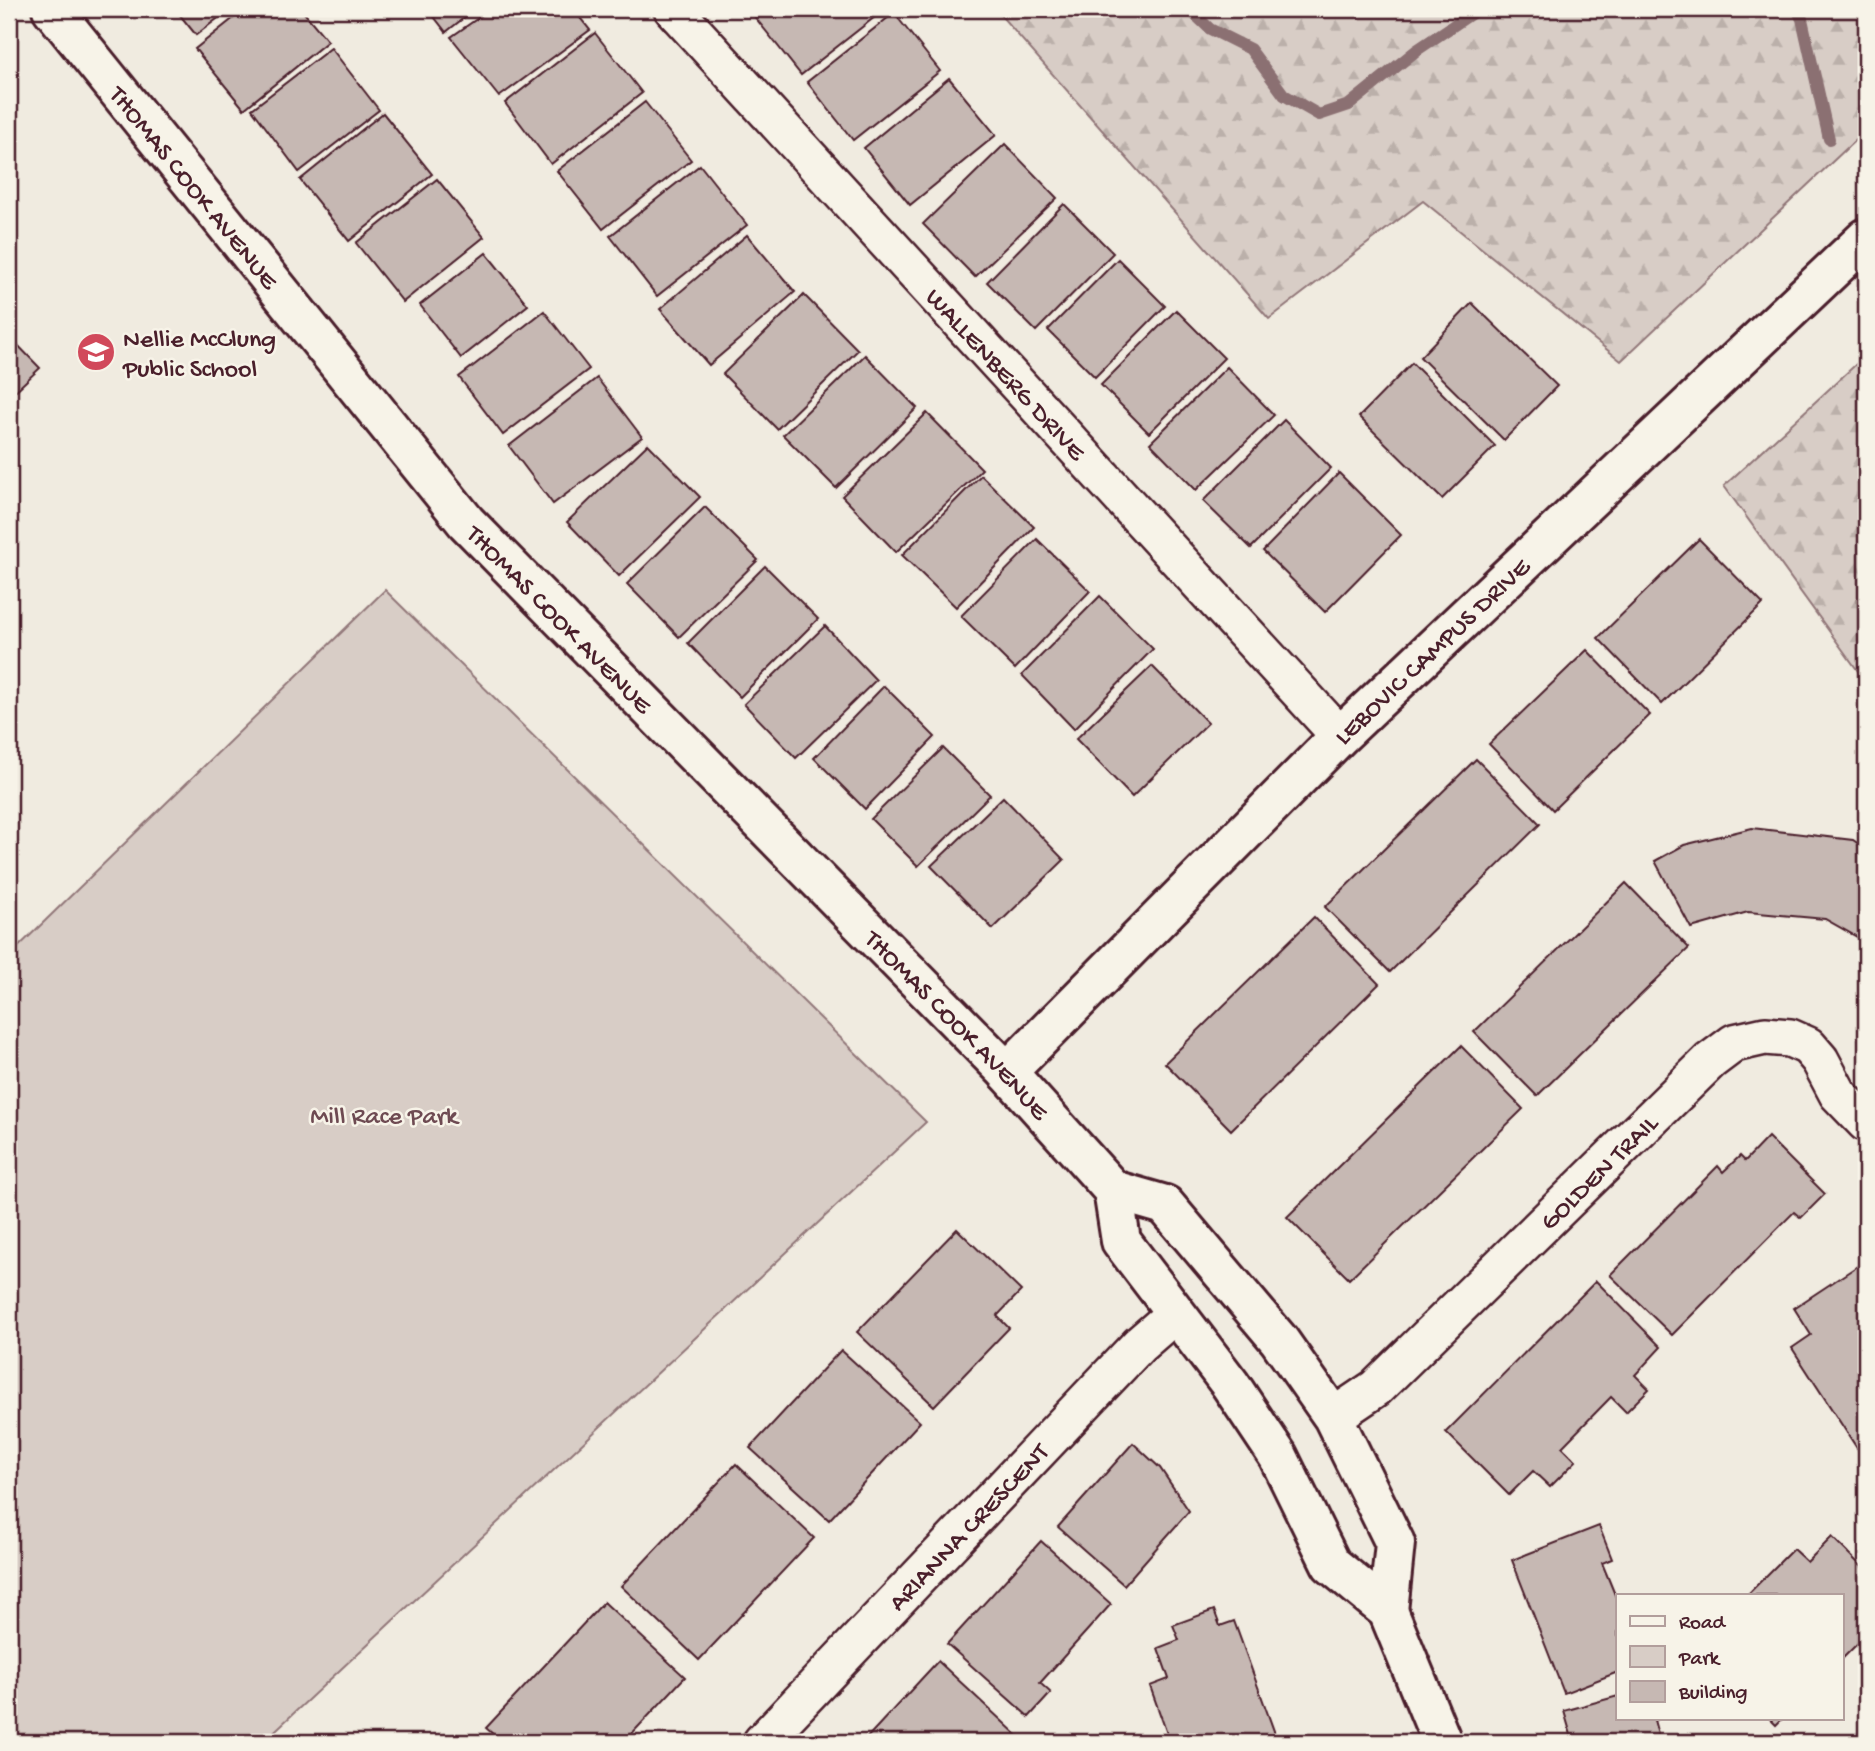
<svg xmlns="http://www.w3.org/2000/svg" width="1875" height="1751" viewBox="0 0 1875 1751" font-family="'Gochi Hand',sans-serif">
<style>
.forest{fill:url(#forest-firs);stroke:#917678;stroke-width:2}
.park{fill:#d8cdc6;stroke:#917678;stroke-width:2}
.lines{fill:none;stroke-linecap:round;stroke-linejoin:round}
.stream{stroke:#8b6f72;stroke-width:12}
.building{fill:#c6b8b3;stroke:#4a1f2b;stroke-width:2}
.street-casing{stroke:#4a1f2b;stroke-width:42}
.secondary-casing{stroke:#4a1f2b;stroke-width:44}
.street{stroke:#f7f3e8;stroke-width:37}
.secondary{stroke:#f7f3e8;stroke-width:38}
.labels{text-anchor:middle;stroke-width:5;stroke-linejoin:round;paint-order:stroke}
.street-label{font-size:26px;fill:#4a1f2b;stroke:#f7f3e8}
.poi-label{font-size:26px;fill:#4a1f2b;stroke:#f7f3e8;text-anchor:start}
.park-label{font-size:26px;fill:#6e4a52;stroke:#f7f3e8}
</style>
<defs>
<pattern id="forest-firs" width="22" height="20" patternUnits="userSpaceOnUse" patternTransform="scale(1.75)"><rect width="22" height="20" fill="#d8cdc6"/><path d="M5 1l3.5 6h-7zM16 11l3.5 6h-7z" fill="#bbb0aa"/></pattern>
</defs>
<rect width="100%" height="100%" fill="#f0ebe0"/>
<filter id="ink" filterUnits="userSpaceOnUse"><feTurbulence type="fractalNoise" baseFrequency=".0143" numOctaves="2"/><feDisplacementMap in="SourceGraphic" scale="14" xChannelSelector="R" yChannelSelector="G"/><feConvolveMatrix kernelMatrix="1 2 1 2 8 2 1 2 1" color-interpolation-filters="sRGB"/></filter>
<g filter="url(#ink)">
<g class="forest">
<path d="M 995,9 L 1866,9 L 1866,130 L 1621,361 L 1423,201 L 1269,319 Z"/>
<path d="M 1866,355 L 1866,682 L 1724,486 Z"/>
</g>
<path class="park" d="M 385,590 L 926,1122 L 263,1742 L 9,1742 L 9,956 Z"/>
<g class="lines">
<g class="stream">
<path d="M 1189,9 L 1210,29 L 1250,49 L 1284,95 L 1319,115 L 1349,105 L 1417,50 L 1478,9"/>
<path d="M 1797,9 L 1802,19 L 1829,139"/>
</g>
</g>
<g class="building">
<path d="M 175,9 L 230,9 L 196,35 Z"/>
<path d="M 245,9 L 301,9 L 328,41 L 244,109 L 195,49 Z"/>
<path d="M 428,9 L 475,9 L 446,32 Z"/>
<path d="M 491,9 L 573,9 L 590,30 L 499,97 L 451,37 Z"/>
<path d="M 764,9 L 885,9 L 801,75 L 754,16 Z"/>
<path d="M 894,13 L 940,71 L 853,140 L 807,82 Z"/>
<path d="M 595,33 L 642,93 L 551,164 L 505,103 Z"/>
<path d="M 331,48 L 379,110 L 299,172 L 252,109 Z"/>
<path d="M 949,78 L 996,135 L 910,205 L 864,148 Z"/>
<path d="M 645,102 L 691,160 L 603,229 L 557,171 Z"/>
<path d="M 383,113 L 432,174 L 349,241 L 300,180 Z"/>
<path d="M 1005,144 L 1057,198 L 975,277 L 923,224 Z"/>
<path d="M 700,165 L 747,225 L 657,296 L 610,236 Z"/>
<path d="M 437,179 L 484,237 L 403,302 L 356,243 Z"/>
<path d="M 1064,204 L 1113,253 L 1036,331 L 987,282 Z"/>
<path d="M 747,235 L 795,292 L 709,365 L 660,309 Z"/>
<path d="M 486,253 L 528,305 L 461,358 L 420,305 Z"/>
<path d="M 1118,259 L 1165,306 L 1095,377 L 1048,330 Z"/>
<path d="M 804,295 L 858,350 L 777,429 L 723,374 Z"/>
<path d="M 1472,303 L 1557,386 L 1504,440 L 1420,357 Z"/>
<path d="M 1176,310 L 1224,358 L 1149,433 L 1101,385 Z"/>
<path d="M 544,311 L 589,369 L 503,435 L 459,377 Z"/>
<path d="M 9,336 L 40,368 L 9,397 Z"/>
<path d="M 865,355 L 917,408 L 836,488 L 783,435 Z"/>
<path d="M 1412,363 L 1495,446 L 1442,499 L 1359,417 Z"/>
<path d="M 1227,367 L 1274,415 L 1196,490 L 1150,443 Z"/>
<path d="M 597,378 L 642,437 L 553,504 L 509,446 Z"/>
<path d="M 927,413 L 982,469 L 896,552 L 842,496 Z"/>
<path d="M 1284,420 L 1331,468 L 1251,548 L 1203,501 Z"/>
<path d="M 648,444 L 700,497 L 619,576 L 567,522 Z"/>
<path d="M 1339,473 L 1401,535 L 1325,612 L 1263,551 Z"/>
<path d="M 981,475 L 1034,527 L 956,607 L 902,555 Z"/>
<path d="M 705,507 L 758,560 L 679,637 L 627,584 Z"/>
<path d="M 1037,539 L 1090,591 L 1015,669 L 961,616 Z"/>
<path d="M 1699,539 L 1763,604 L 1662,704 L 1598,638 Z"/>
<path d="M 765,566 L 818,619 L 740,697 L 688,643 Z"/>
<path d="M 1100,596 L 1153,649 L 1074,729 L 1022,675 Z"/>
<path d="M 825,626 L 876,680 L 796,758 L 744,704 Z"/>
<path d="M 1587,650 L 1650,715 L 1553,810 L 1489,744 Z"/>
<path d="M 1152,666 L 1208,723 L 1132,797 L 1076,739 Z"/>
<path d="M 884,686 L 935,737 L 865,809 L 814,758 Z"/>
<path d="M 943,748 L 990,795 L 918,866 L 871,819 Z"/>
<path d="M 1476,759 L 1540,824 L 1390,972 L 1325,907 Z"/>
<path d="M 1003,797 L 1064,860 L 993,929 L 931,866 Z"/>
<path d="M 1752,828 L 1853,840 L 1866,849 L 1866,942 L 1825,919 L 1748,912 L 1691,928 L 1655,861 L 1684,845 Z"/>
<path d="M 1626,883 L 1689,948 L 1537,1096 L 1474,1032 Z"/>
<path d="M 1314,917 L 1379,984 L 1231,1130 L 1165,1063 Z"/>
<path d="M 1461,1046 L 1523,1109 L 1349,1279 L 1287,1217 Z"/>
<path d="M 1768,1137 L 1825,1194 L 1801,1218 L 1794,1212 L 1672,1335 L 1610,1275 L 1718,1166 L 1723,1172 L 1740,1156 L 1745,1161 Z"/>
<path d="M 957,1229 L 1021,1291 L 997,1316 L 1009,1328 L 934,1406 L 857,1332 Z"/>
<path d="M 1859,1265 L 1866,1275 L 1866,1462 L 1792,1348 L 1811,1335 L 1794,1308 Z"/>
<path d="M 1596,1281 L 1661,1347 L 1635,1375 L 1649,1389 L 1626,1412 L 1611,1397 L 1562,1447 L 1576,1461 L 1550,1487 L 1533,1471 L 1509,1495 L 1446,1432 Z"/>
<path d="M 841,1350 L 920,1422 L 829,1520 L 750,1448 Z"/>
<path d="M 1133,1443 L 1160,1468 L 1189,1511 L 1124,1585 L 1058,1527 Z"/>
<path d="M 736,1464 L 814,1538 L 699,1660 L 621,1586 Z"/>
<path d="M 1599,1526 L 1612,1559 L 1602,1563 L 1618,1602 L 1618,1672 L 1564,1693 L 1512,1560 Z"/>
<path d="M 1832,1537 L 1866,1571 L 1866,1635 L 1842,1659 L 1842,1595 L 1747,1595 L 1793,1549 L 1807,1562 Z"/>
<path d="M 1041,1541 L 1111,1604 L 1040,1683 L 1051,1693 L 1029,1717 L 947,1644 Z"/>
<path d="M 604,1602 L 685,1677 L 624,1742 L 502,1742 L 486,1728 Z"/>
<path d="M 1214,1610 L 1220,1626 L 1234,1621 L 1278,1742 L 1170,1742 L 1150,1686 L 1169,1679 L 1158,1648 L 1179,1640 L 1173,1625 Z"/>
<path d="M 938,1661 L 1018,1736 L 1012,1742 L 863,1742 Z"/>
<path d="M 1618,1696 L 1618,1718 L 1662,1718 L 1654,1720 L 1660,1742 L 1573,1742 L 1564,1711 Z"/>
<path d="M 1769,1718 L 1783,1718 L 1776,1725 Z"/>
</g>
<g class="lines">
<defs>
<g id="street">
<path id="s1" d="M 673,9 L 1340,736"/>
<path id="s2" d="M 1333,1417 L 1376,1388 L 1710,1061 L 1734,1043 L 1765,1036 L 1790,1038 L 1808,1046 L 1820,1060 L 1838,1094 L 1866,1123"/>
<path id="s3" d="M 762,1742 L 1139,1345 L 1176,1313"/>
</g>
<g id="secondary">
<path id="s4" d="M 52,9 L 466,522 L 1007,1072 L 1113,1190 L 1121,1241 L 1230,1384 L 1278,1456 L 1331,1564 L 1388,1611 L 1442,1742"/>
<path id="s5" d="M 1007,1072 L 1340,736 L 1866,238"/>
<path d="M 1113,1190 L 1165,1205 L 1279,1340 L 1333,1417 L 1395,1543 L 1388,1611"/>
</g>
</defs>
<use href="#street" class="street-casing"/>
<use href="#secondary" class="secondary-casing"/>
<use href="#street" class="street"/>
<use href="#secondary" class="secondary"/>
</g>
</g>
<defs>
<symbol id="school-disc" viewBox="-11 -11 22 22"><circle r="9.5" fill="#d1495b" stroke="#f7f3e8"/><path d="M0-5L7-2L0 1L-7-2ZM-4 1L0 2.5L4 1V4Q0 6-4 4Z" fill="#fff"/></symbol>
</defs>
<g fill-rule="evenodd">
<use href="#school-disc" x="74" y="330" width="44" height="44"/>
</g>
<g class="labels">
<g class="street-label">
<text dy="9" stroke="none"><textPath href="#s4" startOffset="228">THOMAS COOK AVENUE</textPath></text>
<text dy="9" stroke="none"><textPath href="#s1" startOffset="494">WALLENBERG DRIVE</textPath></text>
<text dy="9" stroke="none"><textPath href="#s4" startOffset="794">THOMAS COOK AVENUE</textPath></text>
<text dy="9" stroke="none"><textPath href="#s5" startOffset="598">LEBOVIC CAMPUS DRIVE</textPath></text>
<text dy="9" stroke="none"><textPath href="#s4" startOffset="1362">THOMAS COOK AVENUE</textPath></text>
<text dy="9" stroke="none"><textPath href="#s2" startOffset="362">GOLDEN TRAIL</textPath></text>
<text dy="9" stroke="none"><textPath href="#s3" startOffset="298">ARIANNA CRESCENT</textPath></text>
</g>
<g class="poi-label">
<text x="123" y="346">Nellie McClung<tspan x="123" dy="30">Public School</tspan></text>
</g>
<g class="park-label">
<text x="384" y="1123">Mill Race Park</text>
</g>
</g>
<rect width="1875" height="1751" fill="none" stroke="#f7f3e8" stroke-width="35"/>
<rect x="18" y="18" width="1840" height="1716" fill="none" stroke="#4a1f2b" stroke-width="2.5" filter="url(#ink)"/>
<rect x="1616" y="1594" width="228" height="126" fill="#f7f3e8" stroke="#b29e9c" stroke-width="2"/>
<rect x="1630" y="1616" width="35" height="10" fill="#f7f3e8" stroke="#b29e9c" stroke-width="2"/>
<text x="1679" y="1628" font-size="21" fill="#4a1f2b">Road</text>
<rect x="1630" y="1646" width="35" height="21" fill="#d8cdc6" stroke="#b29e9c" stroke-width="2"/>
<text x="1679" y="1664" font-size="21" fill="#4a1f2b">Park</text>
<rect x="1630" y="1681" width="35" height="21" fill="#c6b8b3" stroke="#b29e9c" stroke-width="2"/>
<text x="1679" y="1698" font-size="21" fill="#4a1f2b">Building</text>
</svg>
